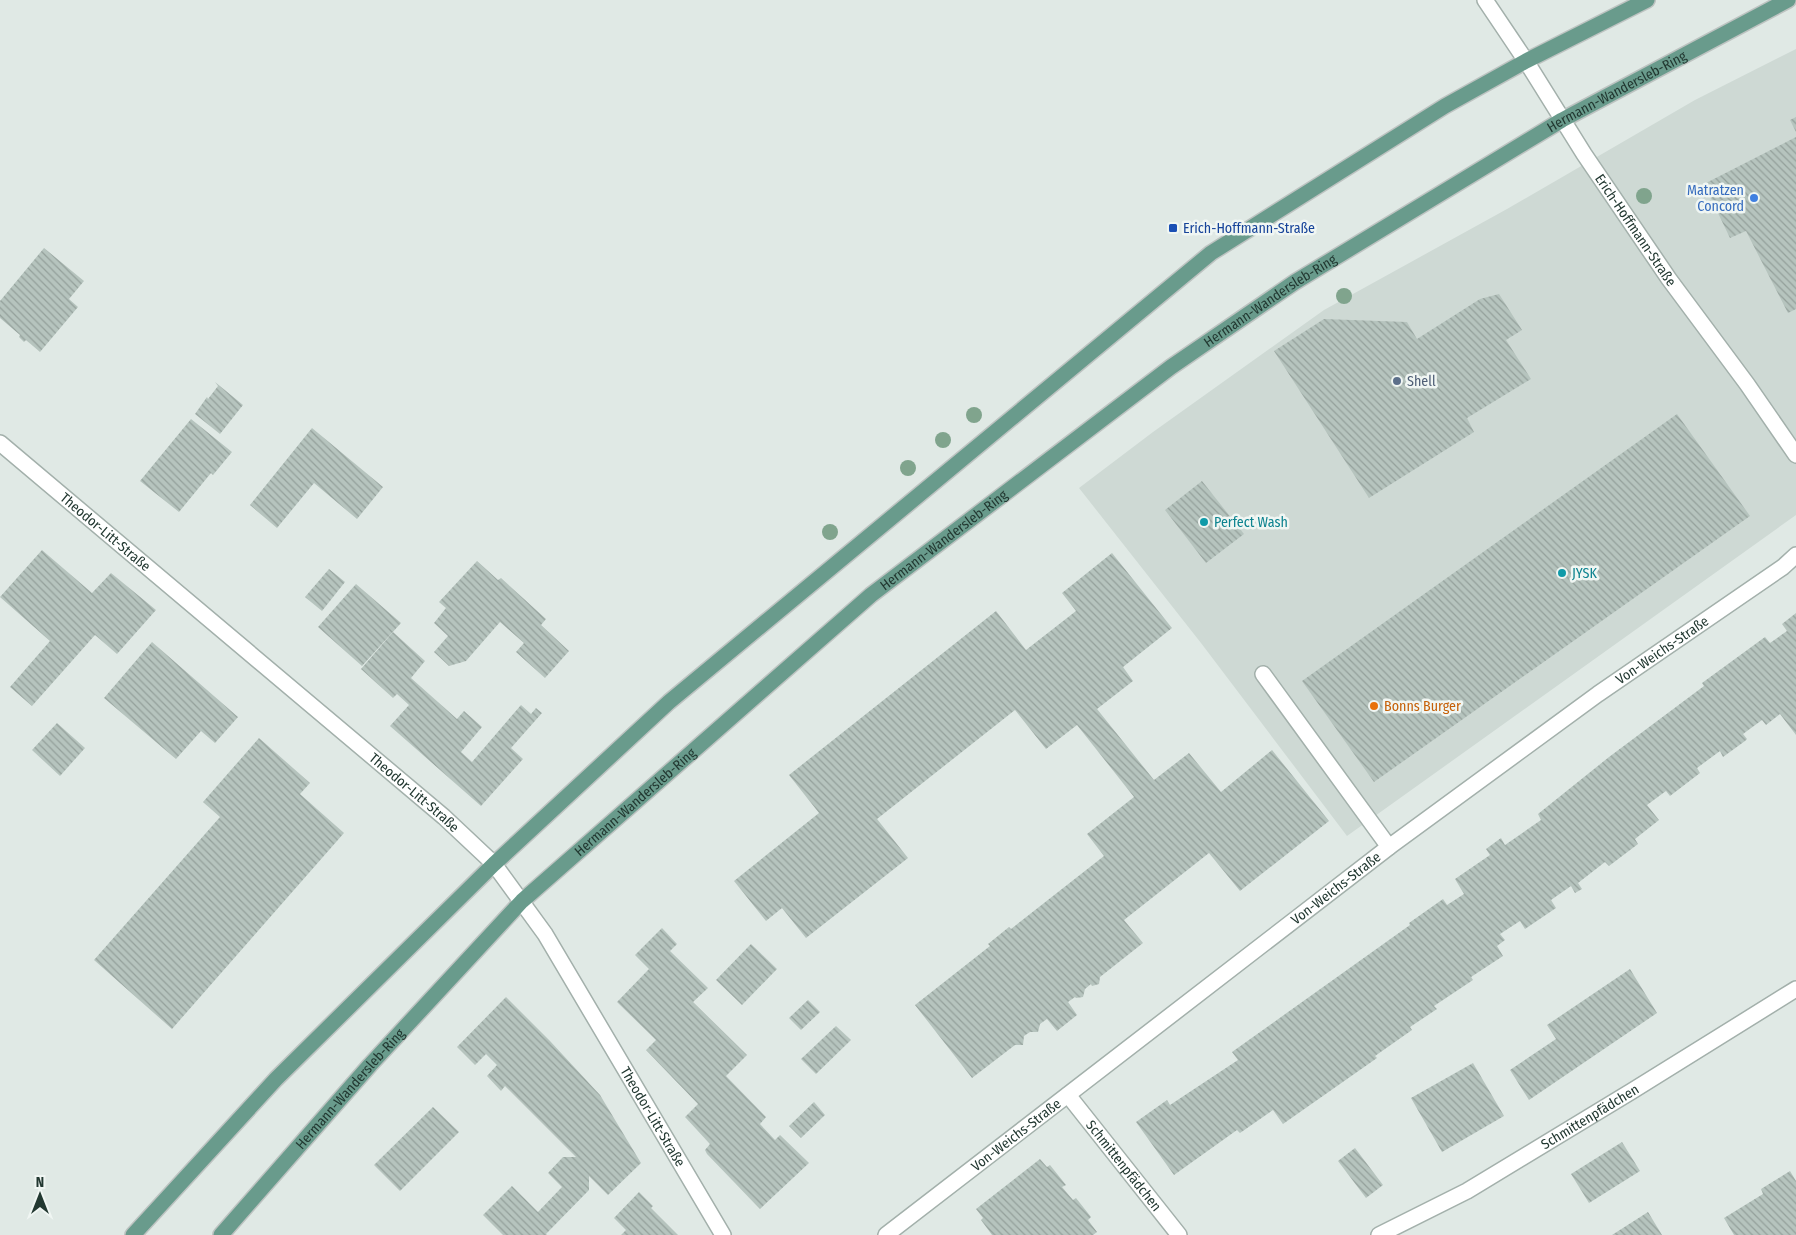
<svg xmlns="http://www.w3.org/2000/svg" width="1796" height="1235" viewBox="0 0 1796 1235" font-family="'Fira Sans Condensed',sans-serif">
<style>
.built{fill:#ced9d4}
.building{fill:url(#building-back-hatch)}
.lines{fill:none;stroke-linecap:round;stroke-linejoin:round}
.service-casing{stroke:#a3b0ab;stroke-width:18}
.minor-casing{stroke:#a3b0ab;stroke-width:18}
.primary-casing{stroke:#bdc3c1;stroke-width:18}
.service{stroke:#fff;stroke-width:15}
.minor{stroke:#fff;stroke-width:15}
.primary{stroke:#699b8c;stroke-width:15}
.tree{fill:#80a48d}
.shop-dot{fill:#3f7fe0;stroke:#f0f6f3;stroke-width:2}
.transit-dot{fill:#1a4fb4;stroke:#f0f6f3;stroke-width:2}
.service-dot{fill:#5c6f8a;stroke:#f0f6f3;stroke-width:2}
.culture-dot{fill:#0f9aa8;stroke:#f0f6f3;stroke-width:2}
.food-dot{fill:#e8710a;stroke:#f0f6f3;stroke-width:2}
.labels{text-anchor:middle;stroke-width:5;stroke-linejoin:round;paint-order:stroke}
.street-label{font-size:14px;fill:#223831;stroke:#f0f6f3}
.shop-label{font-size:14px;fill:#366cbe;stroke:#f0f6f3;text-anchor:end}
.transit-label{font-size:14px;fill:#164399;stroke:#f0f6f3;text-anchor:start}
.service-label{font-size:14px;fill:#4e5e75;stroke:#f0f6f3;text-anchor:start}
.culture-label{font-size:14px;fill:#0d838f;stroke:#f0f6f3;text-anchor:start}
.food-label{font-size:14px;fill:#c56008;stroke:#f0f6f3;text-anchor:start}
</style>
<defs>
<pattern id="building-back-hatch" width="6" height="6" patternUnits="userSpaceOnUse" patternTransform="scale(1.25)"><rect width="6" height="6" fill="#b6c4be"/><path d="M-1 5l2 2M0 0l6 6M5-1l2 2" fill="none" stroke="#94a09b"/></pattern>
</defs>
<rect width="100%" height="100%" fill="#e0e9e5"/>
<path class="built" d="M 1796,49 L 1796,515 L 1347,836 L 1201,643 L 1079,488 L 1153,432 L 1324,310 L 1507,209 L 1695,100 Z"/>
<g class="building">
<path d="M 1796,117 L 1796,132 L 1790,120 Z"/>
<path d="M 1796,137 L 1796,309 L 1788,313 L 1746,231 L 1730,238 L 1704,184 Z"/>
<path d="M 44,248 L 84,281 L 69,299 L 78,307 L 40,352 L 26,340 L 24,342 L 19,337 L 20,335 L 0,318 L 0,301 Z"/>
<path d="M 1499,294 L 1522,330 L 1506,340 L 1531,379 L 1467,418 L 1474,432 L 1369,498 L 1274,351 L 1324,319 L 1407,322 L 1417,339 L 1480,299 Z"/>
<path d="M 215,382 L 243,405 L 220,434 L 195,414 L 207,397 L 208,399 L 218,386 Z"/>
<path d="M 1677,414 L 1750,516 L 1374,782 L 1302,681 Z"/>
<path d="M 191,419 L 232,452 L 213,475 L 211,473 L 179,512 L 140,481 Z"/>
<path d="M 312,428 L 383,487 L 357,519 L 314,483 L 277,528 L 250,505 Z"/>
<path d="M 1202,481 L 1244,534 L 1206,563 L 1165,510 Z"/>
<path d="M 42,550 L 92,593 L 111,573 L 156,610 L 117,654 L 95,635 L 32,706 L 10,687 L 50,641 L 0,597 Z"/>
<path d="M 1112,553 L 1172,628 L 1123,667 L 1133,681 L 1097,709 L 1154,780 L 1189,753 L 1221,792 L 1272,750 L 1329,821 L 1240,891 L 1209,853 L 1124,920 L 1143,943 L 1100,977 L 1099,984 L 1092,986 L 1091,984 L 1085,989 L 1083,997 L 1076,998 L 1075,997 L 1068,1002 L 1077,1015 L 1057,1031 L 1047,1019 L 1040,1024 L 1038,1032 L 1030,1032 L 1024,1036 L 1023,1045 L 1015,1045 L 972,1078 L 915,1005 L 990,946 L 988,944 L 1009,927 L 1011,929 L 1104,856 L 1087,834 L 1134,797 L 1077,725 L 1046,749 L 1015,710 L 877,819 L 908,858 L 806,938 L 782,908 L 766,921 L 734,881 L 819,813 L 789,775 L 996,611 L 1026,650 L 1076,611 L 1062,593 Z"/>
<path d="M 477,561 L 498,580 L 501,578 L 546,619 L 541,625 L 569,651 L 545,678 L 516,652 L 524,643 L 500,622 L 466,661 L 449,666 L 434,652 L 448,636 L 434,623 L 446,608 L 439,602 Z"/>
<path d="M 329,569 L 345,582 L 322,611 L 305,597 Z"/>
<path d="M 356,584 L 401,623 L 362,666 L 318,627 Z"/>
<path d="M 1796,613 L 1796,735 L 1780,714 L 1766,725 L 1762,720 L 1743,734 L 1747,739 L 1745,741 L 1723,757 L 1720,751 L 1697,768 L 1700,773 L 1670,796 L 1666,791 L 1647,805 L 1659,820 L 1635,839 L 1638,844 L 1609,866 L 1605,862 L 1578,883 L 1582,889 L 1575,893 L 1571,886 L 1551,900 L 1556,908 L 1525,929 L 1520,921 L 1500,934 L 1505,940 L 1497,946 L 1503,956 L 1471,977 L 1473,980 L 1434,1006 L 1437,1009 L 1410,1027 L 1412,1030 L 1375,1056 L 1377,1058 L 1283,1124 L 1273,1110 L 1240,1133 L 1237,1130 L 1174,1175 L 1136,1122 L 1167,1100 L 1170,1105 L 1238,1060 L 1232,1052 L 1410,925 L 1409,923 L 1443,899 L 1447,905 L 1464,894 L 1455,879 L 1490,855 L 1486,849 L 1501,838 L 1505,845 L 1541,820 L 1538,814 L 1609,757 L 1704,686 L 1702,683 L 1765,637 L 1770,643 L 1787,631 L 1782,624 Z"/>
<path d="M 393,632 L 425,661 L 411,678 L 457,719 L 464,711 L 482,727 L 461,752 L 472,762 L 521,705 L 531,714 L 536,708 L 542,713 L 511,748 L 523,759 L 481,806 L 390,726 L 409,705 L 397,694 L 393,698 L 361,669 Z"/>
<path d="M 152,642 L 238,717 L 215,743 L 201,731 L 176,759 L 104,698 Z"/>
<path d="M 57,723 L 85,748 L 60,776 L 32,750 Z"/>
<path d="M 259,738 L 310,783 L 300,794 L 344,833 L 172,1029 L 94,960 L 220,817 L 203,802 Z"/>
<path d="M 662,928 L 677,944 L 670,951 L 708,988 L 693,1002 L 747,1055 L 726,1076 L 766,1117 L 760,1124 L 775,1140 L 780,1135 L 809,1163 L 760,1209 L 707,1154 L 705,1150 L 710,1144 L 685,1117 L 698,1104 L 646,1050 L 656,1040 L 617,1002 L 649,969 L 635,955 Z"/>
<path d="M 751,944 L 777,969 L 742,1005 L 716,980 Z"/>
<path d="M 1630,969 L 1657,1013 L 1529,1100 L 1510,1070 L 1556,1039 L 1547,1025 Z"/>
<path d="M 506,997 L 550,1041 L 600,1095 L 641,1163 L 608,1195 L 589,1176 L 589,1190 L 546,1234 L 547,1235 L 503,1235 L 483,1215 L 512,1186 L 538,1212 L 562,1187 L 548,1173 L 563,1157 L 576,1157 L 505,1086 L 501,1091 L 487,1076 L 497,1065 L 486,1054 L 475,1065 L 457,1047 Z"/>
<path d="M 808,1000 L 820,1012 L 801,1030 L 789,1018 Z"/>
<path d="M 836,1026 L 851,1040 L 816,1074 L 801,1059 Z"/>
<path d="M 1473,1063 L 1504,1116 L 1442,1152 L 1411,1098 Z"/>
<path d="M 814,1102 L 825,1115 L 801,1138 L 789,1126 Z"/>
<path d="M 433,1107 L 459,1132 L 400,1191 L 374,1165 Z"/>
<path d="M 1622,1142 L 1640,1171 L 1589,1203 L 1571,1174 Z"/>
<path d="M 1355,1148 L 1383,1185 L 1366,1198 L 1338,1161 Z"/>
<path d="M 1040,1159 L 1047,1167 L 1050,1165 L 1066,1185 L 1062,1187 L 1073,1200 L 1076,1198 L 1091,1217 L 1088,1220 L 1097,1232 L 1093,1235 L 992,1235 L 981,1220 L 983,1218 L 976,1209 Z"/>
<path d="M 1790,1171 L 1796,1181 L 1796,1235 L 1734,1235 L 1724,1218 L 1763,1194 L 1761,1189 Z"/>
<path d="M 639,1192 L 653,1206 L 651,1208 L 678,1235 L 621,1235 L 626,1230 L 614,1218 Z"/>
<path d="M 1648,1212 L 1662,1235 L 1612,1235 Z"/>
</g>
<g class="lines">
<defs>
<path id="service" d="M 1263,674 L 1389,847"/>
<g id="minor">
<path id="s1" d="M 1485,0 L 1526,61 L 1584,154 L 1669,279 L 1747,384 L 1796,455"/>
<path id="s2" d="M 0,443 L 444,817 L 494,864 L 545,934 L 723,1235"/>
<path id="s3" d="M 1068,1095 L 1179,1235"/>
<path id="s4" d="M 886,1235 L 1389,847 L 1598,694 L 1783,567 L 1796,555"/>
<path id="s5" d="M 1379,1235 L 1467,1191 L 1632,1091 L 1796,989"/>
</g>
<g id="primary">
<path d="M 133,1235 L 276,1079 L 494,864 L 669,702 L 1211,253 L 1445,106 L 1526,61 L 1647,0"/>
<path id="s6" d="M 221,1235 L 370,1065 L 522,901 L 871,595 L 1171,367 L 1295,282 L 1562,120 L 1788,0"/>
</g>
</defs>
<use href="#service" class="service-casing"/>
<use href="#minor" class="minor-casing"/>
<use href="#primary" class="primary-casing"/>
<use href="#service" class="service"/>
<use href="#minor" class="minor"/>
<use href="#primary" class="primary"/>
</g>
<g class="tree">
<circle cx="1644" cy="196" r="8"/>
<circle cx="1344" cy="296" r="8"/>
<circle cx="974" cy="415" r="8"/>
<circle cx="943" cy="440" r="8"/>
<circle cx="908" cy="468" r="8"/>
<circle cx="830" cy="532" r="8"/>
</g>
<circle class="shop-dot" cx="1754" cy="198" r="5"/>
<rect class="transit-dot" x="1168" y="223" width="10" height="10" rx="2.5"/>
<circle class="service-dot" cx="1397" cy="381" r="5"/>
<g class="culture-dot">
<circle cx="1204" cy="522" r="5"/>
<circle cx="1562" cy="573" r="5"/>
</g>
<circle class="food-dot" cx="1374" cy="706" r="5"/>
<g class="labels">
<g class="street-label">
<text dy="5" stroke="none"><textPath href="#s6" startOffset="1815">Hermann-Wandersleb-Ring</textPath></text>
<text dy="5" stroke="none"><textPath href="#s1" startOffset="275">Erich-Hoffmann-Straße</textPath></text>
<text dy="5" stroke="none"><textPath href="#s6" startOffset="1410">Hermann-Wandersleb-Ring</textPath></text>
<text dy="5" stroke="none"><textPath href="#s2" startOffset="138">Theodor-Litt-Straße</textPath></text>
<text dy="5" stroke="none"><textPath href="#s6" startOffset="1005">Hermann-Wandersleb-Ring</textPath></text>
<text dy="5" stroke="none"><textPath href="#s4" startOffset="972">Von-Weichs-Straße</textPath></text>
<text dy="5" stroke="none"><textPath href="#s2" startOffset="542">Theodor-Litt-Straße</textPath></text>
<text dy="5" stroke="none"><textPath href="#s6" startOffset="600">Hermann-Wandersleb-Ring</textPath></text>
<text dy="5" stroke="none"><textPath href="#s4" startOffset="568">Von-Weichs-Straße</textPath></text>
<text dy="5" stroke="none"><textPath href="#s6" startOffset="195">Hermann-Wandersleb-Ring</textPath></text>
<text dy="5" stroke="none"><textPath href="#s5" startOffset="242">Schmittenpfädchen</textPath></text>
<text dy="5" stroke="none"><textPath href="#s2" startOffset="948">Theodor-Litt-Straße</textPath></text>
<text dy="5" stroke="none"><textPath href="#s4" startOffset="164">Von-Weichs-Straße</textPath></text>
<text dy="5" stroke="none"><textPath href="#s3" startOffset="90">Schmittenpfädchen</textPath></text>
</g>
<g class="shop-label">
<text x="1744" y="195">Matratzen<tspan x="1744" dy="16">Concord</tspan></text>
</g>
<g class="transit-label">
<text x="1183" y="233">Erich-Hoffmann-Straße</text>
</g>
<g class="service-label">
<text x="1407" y="386">Shell</text>
</g>
<g class="culture-label">
<text x="1214" y="527">Perfect Wash</text>
<text x="1572" y="578">JYSK</text>
</g>
<g class="food-label">
<text x="1384" y="711">Bonns Burger</text>
</g>
</g>
<g transform="translate(40 1195)" stroke="#f0f6f3" stroke-width="4" paint-order="stroke">
<path d="M0-4L9 19L0 12L-9 19Z" fill="#223831"/>
<text y="-8" font-size="14" font-weight="bold" text-anchor="middle" fill="#223831">N</text>
</g>
</svg>
